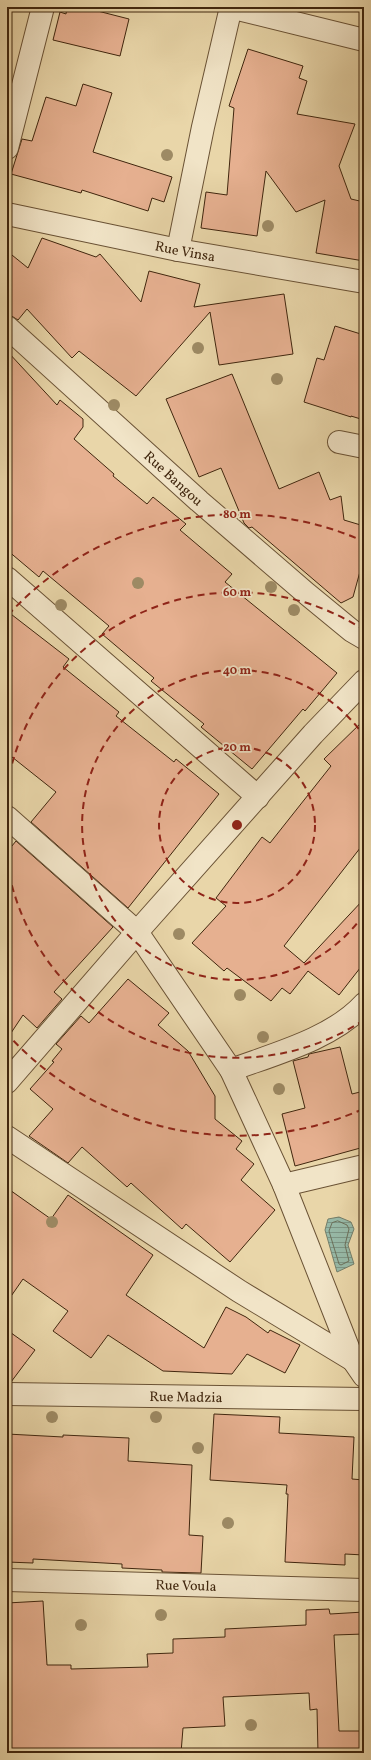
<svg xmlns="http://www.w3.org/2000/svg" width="371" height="1760" viewBox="0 0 371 1760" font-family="Vollkorn,serif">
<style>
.water{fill:url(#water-rules);stroke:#747e6a}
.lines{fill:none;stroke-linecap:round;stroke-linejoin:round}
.shore{stroke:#6c705a;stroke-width:1}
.building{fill:#e6b090;stroke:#40260e}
.minor-casing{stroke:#6a5235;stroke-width:24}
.minor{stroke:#f1e4c7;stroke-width:22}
.tree{fill:#9d8a64}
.ring{fill:none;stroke:#8f2418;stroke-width:2;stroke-dasharray:7 5}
.labels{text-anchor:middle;stroke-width:3.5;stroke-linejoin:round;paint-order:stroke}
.street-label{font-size:14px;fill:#40260e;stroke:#f1e4c7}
.centre{fill:#8f2418;stroke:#f1e4c7;stroke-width:2}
.ring-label{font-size:12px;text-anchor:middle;font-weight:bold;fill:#8f2418;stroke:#f1e4c7;stroke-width:3.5;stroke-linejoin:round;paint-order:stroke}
</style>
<defs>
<pattern id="water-rules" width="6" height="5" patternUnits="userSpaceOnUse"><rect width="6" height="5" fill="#97b9a7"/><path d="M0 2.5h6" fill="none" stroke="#7d9686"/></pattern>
</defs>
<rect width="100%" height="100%" fill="#e9d6a9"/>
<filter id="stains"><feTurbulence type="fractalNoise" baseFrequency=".005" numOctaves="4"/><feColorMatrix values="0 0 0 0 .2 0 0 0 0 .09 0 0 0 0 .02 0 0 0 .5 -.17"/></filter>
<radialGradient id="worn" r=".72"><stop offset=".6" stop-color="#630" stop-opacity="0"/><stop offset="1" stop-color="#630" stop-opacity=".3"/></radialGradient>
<path class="water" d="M 339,1217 L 351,1222 L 354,1229 L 348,1245 L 354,1264 L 337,1272 L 325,1230 L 328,1219 Z"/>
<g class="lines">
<path class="shore" d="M 338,1221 L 347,1225 L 349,1229 L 345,1245 L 349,1261 L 341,1265 L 339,1264 L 329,1231 L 332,1223 Z"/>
</g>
<g class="building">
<path d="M 67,7 L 82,7 L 129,19 L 120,56 L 53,40 L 60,12 L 66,14 Z"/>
<path d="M 248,49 L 303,66 L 299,78 L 307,81 L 297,114 L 355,124 L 339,166 L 351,199 L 364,202 L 364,261 L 316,253 L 325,200 L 296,212 L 266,171 L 257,236 L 201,228 L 206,192 L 227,195 L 234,108 L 229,106 Z"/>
<path d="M 83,84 L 112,93 L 93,152 L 172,177 L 164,202 L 152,198 L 148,211 L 82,190 L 81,193 L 11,174 L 22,139 L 32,141 L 46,97 L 76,106 Z"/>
<path d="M 42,238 L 96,257 L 100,254 L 141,302 L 149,271 L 200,284 L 194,307 L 284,294 L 293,354 L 219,365 L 210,312 L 136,396 L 79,351 L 72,358 L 27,309 L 18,320 L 10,315 L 7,315 L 7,251 L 28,268 Z"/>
<path d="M 335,326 L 364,335 L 364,420 L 351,416 L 351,417 L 304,402 L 317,358 L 324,360 Z"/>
<path d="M 7,351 L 57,405 L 60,400 L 83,419 L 83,427 L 74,439 L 114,474 L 113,476 L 147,504 L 153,497 L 186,524 L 180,530 L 232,574 L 225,582 L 337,673 L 305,711 L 303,709 L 252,769 L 201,727 L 204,724 L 151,681 L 154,678 L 102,634 L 109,626 L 43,571 L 39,577 L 7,550 Z"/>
<path d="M 232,374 L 279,489 L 319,472 L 330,500 L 341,496 L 344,520 L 364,526 L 364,557 L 353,597 L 341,603 L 252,527 L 249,528 L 244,523 L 221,468 L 199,477 L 166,399 Z"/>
<path d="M 7,611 L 69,659 L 63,667 L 119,712 L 116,716 L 174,762 L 176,759 L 219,794 L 128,908 L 31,822 L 56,792 L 7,753 Z"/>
<path d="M 364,720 L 364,843 L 284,946 L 304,963 L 364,899 L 364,963 L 339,995 L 308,971 L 290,994 L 282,988 L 271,1001 L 227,968 L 224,971 L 192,943 L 226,906 L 216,898 L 262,837 L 270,843 L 331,766 L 324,759 Z"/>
<path d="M 16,841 L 113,927 L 54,992 L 62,999 L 37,1028 L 23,1015 L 7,1039 L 7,852 Z"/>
<path d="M 128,979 L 169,1013 L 158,1025 L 188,1051 L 215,1096 L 215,1119 L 242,1141 L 236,1149 L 254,1164 L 241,1180 L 275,1210 L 230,1262 L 186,1224 L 182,1229 L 131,1183 L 127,1187 L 82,1147 L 68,1163 L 29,1136 L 53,1109 L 30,1089 L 54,1062 L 52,1061 L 62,1049 L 56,1044 L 81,1016 L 89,1023 Z"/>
<path d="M 340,1047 L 352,1094 L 364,1091 L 364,1147 L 295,1166 L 282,1114 L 305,1108 L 293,1061 L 308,1057 L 309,1054 Z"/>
<path d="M 7,1188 L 51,1219 L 68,1195 L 153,1255 L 126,1295 L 204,1348 L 226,1307 L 246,1317 L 268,1333 L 270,1330 L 300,1345 L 285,1373 L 247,1354 L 232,1374 L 163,1371 L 108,1335 L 91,1358 L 53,1331 L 68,1311 L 23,1279 L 7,1302 Z"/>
<path d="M 7,1330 L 35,1350 L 11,1382 L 7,1382 Z"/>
<path d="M 214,1414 L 280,1417 L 279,1433 L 354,1437 L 352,1479 L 364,1480 L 364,1555 L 345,1554 L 345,1565 L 285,1562 L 288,1494 L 286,1494 L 287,1485 L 210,1480 Z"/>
<path d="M 7,1434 L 63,1437 L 63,1435 L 129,1438 L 128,1461 L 192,1465 L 189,1535 L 203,1536 L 201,1573 L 162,1572 L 162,1570 L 122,1568 L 122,1564 L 33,1559 L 33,1563 L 7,1562 Z"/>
<path d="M 43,1601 L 47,1665 L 71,1665 L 71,1669 L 148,1667 L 147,1654 L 173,1653 L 173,1639 L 225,1637 L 225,1629 L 306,1625 L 306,1610 L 329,1609 L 330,1614 L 364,1612 L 364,1634 L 334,1635 L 339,1731 L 364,1731 L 364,1753 L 318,1753 L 317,1709 L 310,1710 L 309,1693 L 223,1697 L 225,1726 L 183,1728 L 181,1753 L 7,1753 L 7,1603 Z"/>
</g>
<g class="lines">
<defs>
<g id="minor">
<path d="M 230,7 L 364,40"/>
<path d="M 7,148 L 43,7"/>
<path id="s1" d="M 7,214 L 178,250 L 364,282"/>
<path d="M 178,250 L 203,127 L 231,7"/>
<path id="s2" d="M 7,327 L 199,501 L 307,594 L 352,631 L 364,638"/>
<path d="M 339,442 L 364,447"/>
<path d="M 7,578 L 258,797"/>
<path d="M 7,817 L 137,932 L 231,1070 L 284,1185 L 353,1360 L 364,1376"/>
<path d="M 231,1070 C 274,1054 332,1039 364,1004"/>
<path d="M 7,1082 L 137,932 L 313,734 L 364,681"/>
<path d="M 7,1137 L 239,1291 L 353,1360"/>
<path d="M 284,1185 L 364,1166"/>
<path id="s3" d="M 7,1394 L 364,1399"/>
<path id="s4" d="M 7,1580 L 364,1590"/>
</g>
</defs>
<use href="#minor" class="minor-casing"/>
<use href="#minor" class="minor"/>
</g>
<g class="tree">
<circle cx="167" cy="155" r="6"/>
<circle cx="268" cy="226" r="6"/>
<circle cx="198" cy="348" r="6"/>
<circle cx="277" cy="379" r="6"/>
<circle cx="114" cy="405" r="6"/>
<circle cx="138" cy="583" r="6"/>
<circle cx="271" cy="587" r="6"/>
<circle cx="61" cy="605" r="6"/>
<circle cx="294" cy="610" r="6"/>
<circle cx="179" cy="934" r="6"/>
<circle cx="240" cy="995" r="6"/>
<circle cx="263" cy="1037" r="6"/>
<circle cx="279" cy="1089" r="6"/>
<circle cx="52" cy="1222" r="6"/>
<circle cx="52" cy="1417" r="6"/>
<circle cx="156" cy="1417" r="6"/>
<circle cx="198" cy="1448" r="6"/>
<circle cx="228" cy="1523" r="6"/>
<circle cx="161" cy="1615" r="6"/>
<circle cx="81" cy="1625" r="6"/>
<circle cx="251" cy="1725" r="6"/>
</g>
<g class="ring">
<circle cx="237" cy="825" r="78"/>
<path d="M364 914A155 155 0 1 1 364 736"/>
<path d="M364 1020A233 233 0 0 1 7 863M7 787A233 233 0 0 1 364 630"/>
<path d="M363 1109A311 311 0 0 1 8 1035M8 615A311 311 0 0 1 363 541"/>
</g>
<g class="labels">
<g class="street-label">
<text dy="5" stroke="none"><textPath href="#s1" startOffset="182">Rue Vinsa</textPath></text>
<text dy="5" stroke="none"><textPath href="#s2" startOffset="225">Rue Bangou</textPath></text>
<text dy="5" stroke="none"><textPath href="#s3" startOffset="179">Rue Madzia</textPath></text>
<text dy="5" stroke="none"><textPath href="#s4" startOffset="179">Rue Voula</textPath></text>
</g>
</g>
<circle cx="237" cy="825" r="6" class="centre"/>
<g class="ring-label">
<text x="237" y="518">80 m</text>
<text x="237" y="596">60 m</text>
<text x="237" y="674">40 m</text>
<text x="237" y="751">20 m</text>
</g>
<rect width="371" height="1760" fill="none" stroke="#e9d6a9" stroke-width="24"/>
<rect x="8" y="8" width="355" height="1744" fill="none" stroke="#40260e" stroke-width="2"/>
<rect x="12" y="12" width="347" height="1736" fill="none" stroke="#40260e"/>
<rect width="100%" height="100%" filter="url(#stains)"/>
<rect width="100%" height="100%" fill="url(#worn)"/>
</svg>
